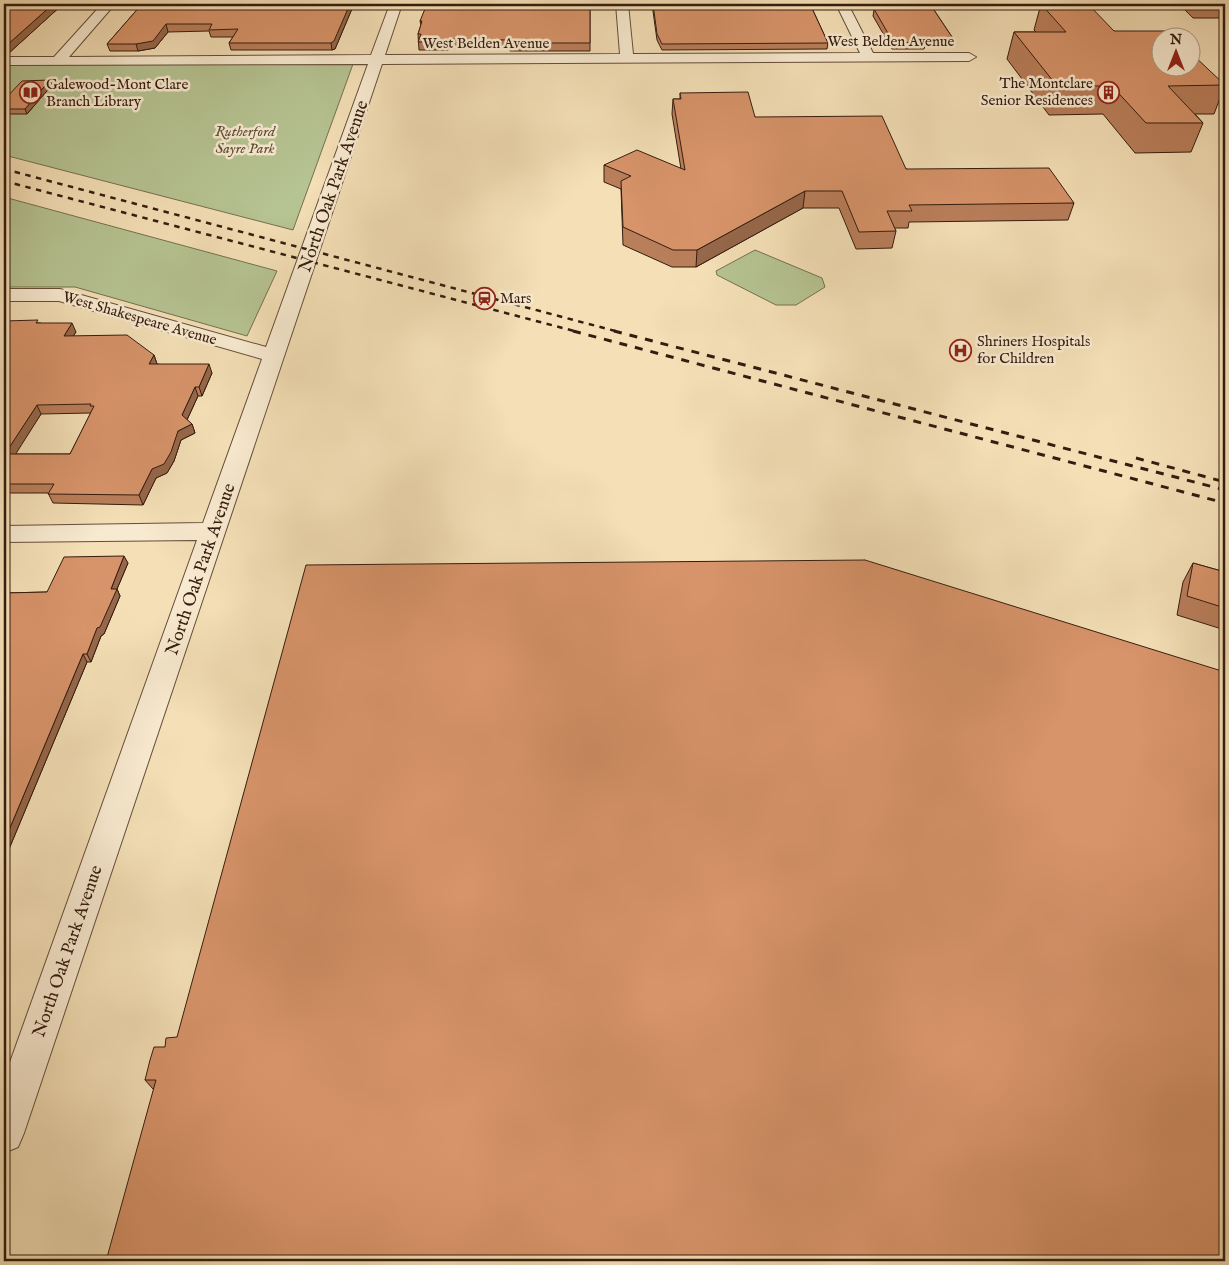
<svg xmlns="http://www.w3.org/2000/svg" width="1229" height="1265" viewBox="0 0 1229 1265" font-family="'IM FELL English',serif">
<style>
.green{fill:#b6c392;stroke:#767050}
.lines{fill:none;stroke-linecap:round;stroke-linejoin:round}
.minor-casing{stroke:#654d39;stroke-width:2}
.minor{fill:#f8ead0;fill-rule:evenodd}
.rail-far1{stroke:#351c0f;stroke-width:2.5;stroke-dasharray:5.5 5.5;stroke-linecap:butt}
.rail{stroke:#351c0f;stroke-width:3;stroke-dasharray:8 8;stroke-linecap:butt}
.wall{fill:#b97e5a;stroke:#351c0f;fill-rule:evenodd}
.shaded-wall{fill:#96674a;stroke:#351c0f}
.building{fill:#d79369;stroke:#351c0f;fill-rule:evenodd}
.labels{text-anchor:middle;stroke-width:5;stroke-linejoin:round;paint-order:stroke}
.far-street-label{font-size:15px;fill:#351c0f;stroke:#f8ead0}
.far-poi-label{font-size:15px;fill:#351c0f;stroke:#f8ead0;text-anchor:start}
.far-park-label{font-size:15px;font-style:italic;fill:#5c4e36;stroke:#f8ead0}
.street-label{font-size:18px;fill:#351c0f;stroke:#f8ead0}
</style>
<rect width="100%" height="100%" fill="#f4dfb6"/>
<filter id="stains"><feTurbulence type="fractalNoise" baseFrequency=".004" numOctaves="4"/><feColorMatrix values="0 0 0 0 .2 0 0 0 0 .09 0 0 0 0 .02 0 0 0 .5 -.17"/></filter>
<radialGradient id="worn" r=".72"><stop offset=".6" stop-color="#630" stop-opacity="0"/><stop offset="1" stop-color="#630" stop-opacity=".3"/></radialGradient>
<g class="green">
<path d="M 353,64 L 293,230 L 4,155 L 4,65 Z"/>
<path d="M 4,197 L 277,271 L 247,336 L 75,287 L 4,287 Z"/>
<path d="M 755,250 L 822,278 L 825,287 L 796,305 L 776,305 L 717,275 L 716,271 Z"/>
</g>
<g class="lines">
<defs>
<path id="minor" d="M 102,4 L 115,4 L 69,57 L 371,55 L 390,4 L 402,4 L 385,55 L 620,54 L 616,4 L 628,4 L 633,54 L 860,53 L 836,4 L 848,4 L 873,53 L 969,53 L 976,57 L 969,61 L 382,64 L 24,1133 L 18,1147 L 4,1153 L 4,1079 L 197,540 L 4,542 L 4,526 L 203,523 L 262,359 L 59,301 L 4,301 L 4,289 L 60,289 L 266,347 L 368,64 L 4,65 L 4,57 L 54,57 Z"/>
</defs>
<use href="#minor" class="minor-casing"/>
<use href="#minor" class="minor"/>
<g class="rail-far1">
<path d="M 4,169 L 619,332"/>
<path d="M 4,181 L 578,332"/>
</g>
<g class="rail">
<path d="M 573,331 L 1225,503"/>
<path d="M 614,331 L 1225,490"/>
<path d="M 1136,458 L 1225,482"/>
</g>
</g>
<g class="wall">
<path d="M 4,4 L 63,4 L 9,53 L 4,53 Z"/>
<path d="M 142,4 L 354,4 L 335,49 L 332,50 L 231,50 L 229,43 L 233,37 L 211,37 L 209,31 L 168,32 L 155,48 L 138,51 L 110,51 L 107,44 Z"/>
<path d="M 590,4 L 590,51 L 510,51 L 510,48 L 449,48 L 448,50 L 419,50 L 418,34 L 421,25 L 420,21 Z"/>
<path d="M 652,4 L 810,4 L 828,43 L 827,49 L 662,50 L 657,40 Z"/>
<path d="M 869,4 L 930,4 L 954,40 L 953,46 L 925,46 L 924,49 L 892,49 L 873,16 L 874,10 Z"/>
<path d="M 1041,4 L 1114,31 L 1225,85 L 1214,114 L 1195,114 L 1203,123 L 1191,152 L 1135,153 L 1103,114 L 1049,115 L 1007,59 L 1014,32 L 1036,32 L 1034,30 Z"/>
<path d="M 1181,4 L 1225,4 L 1225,22 L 1220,18 L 1193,18 L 1181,6 Z"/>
<path d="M 52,85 L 27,114 L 4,114 L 4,100 Z"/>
<path d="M 680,93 L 755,117 L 906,169 L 1074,203 L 1068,220 L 909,222 L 908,228 L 894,228 L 896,231 L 892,248 L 856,249 L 839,208 L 803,208 L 696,267 L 672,267 L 623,245 L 621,189 L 604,182 L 604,165 L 681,169 L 672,114 L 673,99 L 680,99 Z"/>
<path d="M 4,321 L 40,323 L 76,332 L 73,336 L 154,355 L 157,364 L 212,373 L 202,396 L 198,396 L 187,420 L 192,424 L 195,433 L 181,440 L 174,461 L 167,473 L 156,478 L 143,505 L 53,503 L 48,493 L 4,493 ZM 91,413 L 70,454 L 15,454 L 41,414 Z"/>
<path d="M 865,560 L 153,1089 L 145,1080 L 165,1047 L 177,1037 Z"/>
<path d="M 128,563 L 117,589 L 120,596 L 104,634 L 101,636 L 91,662 L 87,662 L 4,861 L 4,593 L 47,592 Z"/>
<path d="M 1193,563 L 1225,572 L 1225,630 L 1177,615 L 1183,582 Z"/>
</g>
<g class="shaded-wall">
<path d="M 53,4 L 63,4 L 9,53 L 6,46 Z"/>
<path d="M 350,4 L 354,4 L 335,49 L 332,50 L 331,43 Z"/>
<path d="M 166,24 L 168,32 L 155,48 L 138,51 L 136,44 Z"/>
<path d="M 50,80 L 52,85 L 27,114 L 25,109 Z"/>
<path d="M 805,191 L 803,208 L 696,267 L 697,250 Z"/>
<path d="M 72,323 L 76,332 L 68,344 L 64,336 Z"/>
<path d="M 154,355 L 157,364 L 153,373 L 149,364 Z"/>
<path d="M 209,364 L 212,373 L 202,396 L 199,387 Z"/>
<path d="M 195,387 L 198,396 L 185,424 L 182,415 Z"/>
<path d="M 37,405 L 41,414 L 10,463 L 5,454 Z"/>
<path d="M 192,424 L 195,433 L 181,440 L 174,461 L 167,473 L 156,478 L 143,505 L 139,495 L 152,469 L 178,431 Z"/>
<path d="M 124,556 L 128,563 L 117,589 L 120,596 L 104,634 L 101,636 L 91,662 L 87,654 L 111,589 Z"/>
<path d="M 83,654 L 87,662 L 4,861 L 4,842 Z"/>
</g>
<g class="building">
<path d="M 4,4 L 53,4 L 6,46 L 4,46 Z"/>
<path d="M 142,4 L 350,4 L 334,41 L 331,43 L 229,43 L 238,29 L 209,30 L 212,24 L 166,24 L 153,41 L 136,44 L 107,44 Z"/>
<path d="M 427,4 L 590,4 L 590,43 L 510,43 L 510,40 L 448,39 L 448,42 L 418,42 L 421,34 L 418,34 L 422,21 L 420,21 Z"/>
<path d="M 653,4 L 810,4 L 828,43 L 662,44 L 657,34 Z"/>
<path d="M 874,4 L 930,4 L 954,40 L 924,40 L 925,43 L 893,42 L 874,9 L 878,9 Z"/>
<path d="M 1041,4 L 1088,4 L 1114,31 L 1166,31 L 1173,38 L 1162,38 L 1162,68 L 1192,68 L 1192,54 L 1225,85 L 1168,86 L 1203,123 L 1146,123 L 1112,86 L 1057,86 L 1014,32 L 1066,32 Z"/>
<path d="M 1195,4 L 1225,4 L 1225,6 L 1197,6 Z"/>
<path d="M 50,80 L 25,109 L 4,109 L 4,100 L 22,81 Z"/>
<path d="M 748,92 L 755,117 L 882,116 L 906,169 L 1049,168 L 1074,203 L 909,205 L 912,211 L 887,211 L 896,231 L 859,232 L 842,191 L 805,191 L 697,250 L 673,250 L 623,227 L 621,181 L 631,176 L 604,165 L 637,150 L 685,170 L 673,99 L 681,99 L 680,93 Z"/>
<path d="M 38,320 L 36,323 L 72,323 L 64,336 L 127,335 L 154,355 L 149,364 L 209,364 L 199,387 L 195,387 L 182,415 L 192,424 L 178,431 L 171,452 L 164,464 L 152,469 L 139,495 L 48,494 L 54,484 L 4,484 L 4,321 ZM 91,404 L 90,406 L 94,406 L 70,454 L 5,454 L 37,405 Z"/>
<path d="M 124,556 L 111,589 L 117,589 L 100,627 L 97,628 L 87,654 L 83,654 L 4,842 L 4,593 L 47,592 L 64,557 Z"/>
<path d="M 865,560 L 1225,672 L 1225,1261 L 106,1261 L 156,1080 L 145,1080 L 150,1060 L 154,1047 L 165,1047 L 166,1038 L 177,1037 L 306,565 Z"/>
<path d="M 1193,563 L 1225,572 L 1225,608 L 1187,596 Z"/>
</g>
<defs>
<symbol id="building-ring" viewBox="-11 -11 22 22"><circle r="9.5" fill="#f8ead0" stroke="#8f2418" stroke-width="1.5"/><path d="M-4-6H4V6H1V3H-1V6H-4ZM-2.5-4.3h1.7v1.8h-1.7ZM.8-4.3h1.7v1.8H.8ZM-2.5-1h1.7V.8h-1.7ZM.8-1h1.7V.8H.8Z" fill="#8f2418"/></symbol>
<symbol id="library-ring" viewBox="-11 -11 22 22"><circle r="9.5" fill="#f8ead0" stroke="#8f2418" stroke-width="1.5"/><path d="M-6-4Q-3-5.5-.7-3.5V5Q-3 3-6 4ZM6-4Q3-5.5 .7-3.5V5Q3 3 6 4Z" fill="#8f2418"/></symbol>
<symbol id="station-ring" viewBox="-11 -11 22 22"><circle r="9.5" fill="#f8ead0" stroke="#8f2418" stroke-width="1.5"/><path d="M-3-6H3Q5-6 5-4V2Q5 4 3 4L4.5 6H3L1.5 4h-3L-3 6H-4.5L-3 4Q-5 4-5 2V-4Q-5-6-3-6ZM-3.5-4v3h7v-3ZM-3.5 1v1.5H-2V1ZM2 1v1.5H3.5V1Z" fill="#8f2418"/></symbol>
<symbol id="hospital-ring" viewBox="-11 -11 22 22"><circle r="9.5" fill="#f8ead0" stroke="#8f2418" stroke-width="1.5"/><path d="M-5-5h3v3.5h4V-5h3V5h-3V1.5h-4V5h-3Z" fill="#8f2418"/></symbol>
</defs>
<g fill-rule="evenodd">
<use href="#building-ring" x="1096" y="80" width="25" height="25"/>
<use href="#library-ring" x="18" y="80" width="25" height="25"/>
<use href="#station-ring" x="472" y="286" width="25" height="25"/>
<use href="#hospital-ring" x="948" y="338" width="25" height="25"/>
</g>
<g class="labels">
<g class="far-street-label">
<text x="891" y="46">West Belden Avenue</text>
<text x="486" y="48">West Belden Avenue</text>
<text transform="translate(140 318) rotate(16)" y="5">West Shakespeare Avenue</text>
</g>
<g class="far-poi-label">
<text x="1093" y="88" text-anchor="end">The Montclare<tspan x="1093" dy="17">Senior Residences</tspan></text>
<text x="46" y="89">Galewood-Mont Clare<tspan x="46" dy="17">Branch Library</tspan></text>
<text x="500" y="303">Mars</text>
<text x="977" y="346">Shriners Hospitals<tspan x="977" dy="17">for Children</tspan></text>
</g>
<g class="far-park-label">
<text x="245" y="136">Rutherford<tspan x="245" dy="17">Sayre Park</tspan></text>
</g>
<g class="street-label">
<text transform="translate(333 186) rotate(-71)" y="6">North Oak Park Avenue</text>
<text transform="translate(200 569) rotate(-71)" y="6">North Oak Park Avenue</text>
<text transform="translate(67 951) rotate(-71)" y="6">North Oak Park Avenue</text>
</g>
</g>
<rect width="1229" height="1265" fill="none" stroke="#f4dfb6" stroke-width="20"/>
<rect x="5" y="5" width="1219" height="1255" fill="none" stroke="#351c0f" stroke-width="2.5"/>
<rect x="10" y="10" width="1209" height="1245" fill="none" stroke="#351c0f"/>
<g transform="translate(1176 52)"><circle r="24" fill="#f8ead0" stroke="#aa9883"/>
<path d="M0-4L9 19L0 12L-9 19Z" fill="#8f2418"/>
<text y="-8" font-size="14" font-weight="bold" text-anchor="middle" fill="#351c0f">N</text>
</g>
<rect width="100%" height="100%" filter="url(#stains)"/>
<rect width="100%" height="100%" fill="url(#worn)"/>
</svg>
